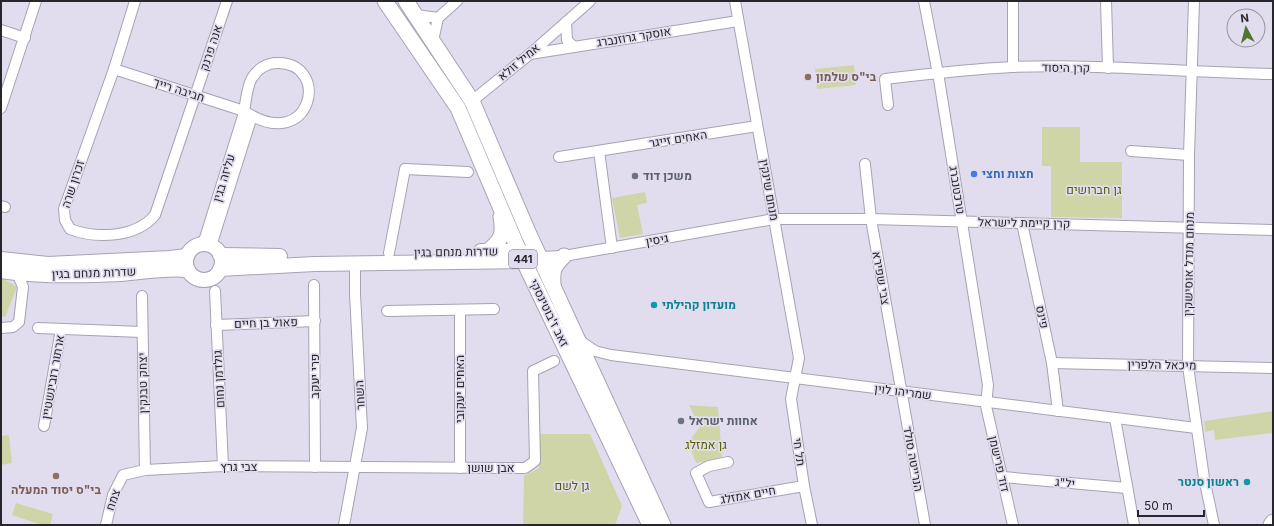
<svg xmlns="http://www.w3.org/2000/svg" width="1274" height="526" viewBox="0 0 1274 526" font-family="Inter,Heebo,sans-serif">
<style>
.green{fill:#d0d5a8}
.lines{fill:none;stroke-linecap:round;stroke-linejoin:round}
.street-casing{stroke:#a7a2b2;stroke-width:12}
.secondary-casing{stroke:#a7a2b2;stroke-width:16}
.primary-casing{stroke:#a7a2b2;stroke-width:17}
.street{stroke:#fff;stroke-width:10}
.secondary{stroke:#fff;stroke-width:14}
.primary{stroke:#fff;stroke-width:15}
.education-dot{fill:#8d6e63;stroke:#e2ddee;stroke-width:1.5}
.shop-dot{fill:#3f7fe0;stroke:#e2ddee;stroke-width:1.5}
.worship-dot{fill:#6b7280;stroke:#e2ddee;stroke-width:1.5}
.culture-dot{fill:#0f9aa8;stroke:#e2ddee;stroke-width:1.5}
.labels{text-anchor:middle;stroke-width:3.5;stroke-linejoin:round;paint-order:stroke}
.shield{fill:#e2ddee;stroke:#605d67;stroke-width:1}
.shield-label{font-size:11px;font-weight:bold;fill:#28262d}
.street-label{font-size:12px;fill:#28262d;stroke:#e2ddee}
.education-label{font-size:12px;font-weight:bold;fill:#785e54;stroke:#e2ddee;text-anchor:start}
.shop-label{font-size:12px;font-weight:bold;fill:#366cbe;stroke:#e2ddee;text-anchor:start}
.worship-label{font-size:12px;font-weight:bold;fill:#5b616d;stroke:#e2ddee;text-anchor:start}
.park-label{font-size:12px;fill:#585c00;stroke:#e2ddee}
.culture-label{font-size:12px;font-weight:bold;fill:#0d838f;stroke:#e2ddee;text-anchor:start}
</style>
<rect width="100%" height="100%" fill="#e2ddee"/>
<g class="green">
<path d="M 854,65 L 856,85 L 817,89 L 815,69 Z"/>
<path d="M 1042,127 L 1080,127 L 1080,162 L 1122,162 L 1122,218 L 1051,217 L 1051,166 L 1042,166 Z"/>
<path d="M 645,192 L 647,203 L 637,205 L 643,234 L 620,238 L 612,198 Z"/>
<path d="M 1,277 L 17,287 L 5,317 L 1,316 Z"/>
<path d="M 689,405 L 718,407 L 722,459 L 696,463 L 688,442 L 700,427 Z"/>
<path d="M 1273,411 L 1273,433 L 1215,440 L 1214,430 L 1205,432 L 1204,421 Z"/>
<path d="M 539,434 L 590,434 L 622,506 L 615,525 L 523,525 L 524,476 L 539,468 Z"/>
<path d="M 9,435 L 12,463 L 1,465 L 1,436 Z"/>
<path d="M 16,503 L 53,514 L 50,525 L 42,525 L 12,515 Z"/>
</g>
<g class="lines">
<defs>
<g id="street">
<path d="M 135,1 L 114,69 L 64,209 L 65,220 L 70,229 C 96,239 136,238 155,215 L 227,1"/>
<path d="M 735,1 L 799,358 L 791,399 L 804,486 L 812,525"/>
<path d="M 924,1 L 939,79 L 988,385 L 986,406 L 1013,525"/>
<path d="M 1106,1 L 1108,68"/>
<path d="M 1194,1 L 1189,155 L 1188,366 L 1204,478 L 1214,525"/>
<path d="M 416,15 L 438,18"/>
<path d="M 566,22 L 567,40 L 574,47"/>
<path d="M 1,30 L 25,38"/>
<path d="M 433,41 L 438,18 L 457,1"/>
<path d="M 530,54 L 738,21"/>
<path d="M 1013,67 L 1013,1"/>
<path d="M 114,69 L 244,111 C 312,156 332,62 277,63 C 267,63 257,69 252,78 C 246,88 246,104 243,116 L 205,238 L 202,244"/>
<path d="M 472,101 L 530,54 L 590,1"/>
<path d="M 888,105 L 885,79 C 927,74 970,69 1012,67 C 1099,64 1186,72 1273,74"/>
<path d="M 1,108 L 36,1"/>
<path d="M 599,151 L 612,248"/>
<path d="M 1131,151 L 1189,155"/>
<path d="M 559,157 L 757,126"/>
<path d="M 865,164 L 871,219 L 925,525"/>
<path d="M 1,206 L 5,207"/>
<path d="M 1022,223 L 1052,363 L 1058,411"/>
<path d="M 211,246 L 252,116"/>
<path d="M 389,253 L 405,169 L 468,172"/>
<path d="M 539,257 L 564,256 L 774,219 L 871,219 L 1273,230"/>
<path d="M 314,285 L 315,467"/>
<path d="M 215,291 L 223,466"/>
<path d="M 142,296 L 145,470"/>
<path d="M 460,310 L 460,468"/>
<path d="M 387,311 L 494,309"/>
<path d="M 216,325 L 315,321"/>
<path d="M 1,328 L 13,327 L 19,322 L 23,287 L 17,273"/>
<path d="M 38,328 L 142,332"/>
<path d="M 580,341 L 595,351 L 611,355 L 1196,428"/>
<path d="M 1052,363 L 1273,368"/>
<path d="M 1115,418 L 1134,525"/>
<path d="M 44,426 L 61,329"/>
<path d="M 728,462 L 709,466 L 696,473 L 709,502 L 804,486"/>
<path d="M 1003,477 L 1127,488"/>
<path d="M 106,525 L 113,495 L 123,475 L 145,470 L 223,466 L 525,468 L 535,461 L 533,371 L 554,361"/>
<path d="M 344,525 L 362,428 L 355,294 L 355,264"/>
</g>
<g id="secondary">
<circle cx="204" cy="262" r="18"/>
<path d="M 481,251 L 519,251 L 529,254"/>
<path d="M 220,255 L 280,256"/>
<path d="M 1,259 L 48,264 L 170,258 L 187,256"/>
<path d="M 220,269 L 315,264 L 524,261 L 539,257"/>
<path d="M 1,271 C 40,277 81,276 121,274 C 143,272 165,268 188,270"/>
</g>
<g id="primary">
<path d="M 385,1 L 458,108 L 519,251 L 650,525"/>
<path d="M 406,1 L 472,101 L 528,232 L 663,525"/>
<path d="M 488,251 C 502,240 504,234 501,217"/>
<path d="M 553,285 C 552,270 553,267 564,256"/>
<path d="M 1271,525 L 1273,522"/>
</g>
</defs>
<use href="#street" class="street-casing"/>
<use href="#secondary" class="secondary-casing"/>
<use href="#primary" class="primary-casing"/>
<use href="#street" class="street"/>
<use href="#secondary" class="secondary"/>
<use href="#primary" class="primary"/>
</g>
<g class="education-dot">
<circle cx="808" cy="77" r="4"/>
<circle cx="56" cy="476" r="4"/>
</g>
<circle class="shop-dot" cx="974" cy="174" r="4"/>
<g class="worship-dot">
<circle cx="635" cy="176" r="4"/>
<circle cx="681" cy="421" r="4"/>
</g>
<g class="culture-dot">
<circle cx="654" cy="305" r="4"/>
<circle cx="1247" cy="482" r="4"/>
</g>
<g class="labels">
<rect class="shield" x="509" y="250" width="28" height="18" rx="3"/>
<g class="shield-label">
<text x="523" y="263">441</text>
</g>
<g class="street-label">
<text transform="translate(634 37) rotate(-9)" y="4">אוסקר גרוזנברג</text>
<text transform="translate(211 48) rotate(-72)" y="4">אנה פרנק</text>
<text transform="translate(519 62) rotate(-40)" y="4">אמיל זולא</text>
<text transform="translate(1066 68) rotate(1)" y="4">קרן היסוד</text>
<text transform="translate(179 90) rotate(18)" y="4">חביבה רייך</text>
<text transform="translate(678 139) rotate(-9)" y="4">האחים זייגר</text>
<text transform="translate(224 178) rotate(-73)" y="4">עליזה בגין</text>
<text transform="translate(73 184) rotate(-72)" y="4">זכרון שרה</text>
<text transform="translate(769 190) rotate(80)" y="4">מנחם שינקין</text>
<text transform="translate(957 190) rotate(81)" y="4">טרכטנברג</text>
<text transform="translate(1024 223) rotate(1)" y="4">קרן קיימת לישראל</text>
<text transform="translate(657 240) rotate(-10)" y="4">גיסין</text>
<text transform="translate(456 252) rotate(-1)" y="4">שדרות מנחם בגין</text>
<text transform="translate(1189 264) rotate(-89)" y="4">מנחם מנדל אוסישקין</text>
<text transform="translate(94 273) rotate(-2)" y="4">שדרות מנחם בגין</text>
<text transform="translate(881 278) rotate(80)" y="4">צבי שפירא</text>
<text transform="translate(549 313) rotate(64)" y="4">זאב ז'בוטינסקי</text>
<text transform="translate(1042 317) rotate(78)" y="4">פינס</text>
<text transform="translate(266 323) rotate(-2)" y="4">פאול בן חיים</text>
<text transform="translate(1162 365) rotate(1)" y="4">מיכאל הלפרין</text>
<text transform="translate(315 376) rotate(-90)" y="4">פרי יעקב</text>
<text transform="translate(53 377) rotate(-80)" y="4">ארתור רובינשטיין</text>
<text transform="translate(219 379) rotate(-93)" y="4">גולדמן נחום</text>
<text transform="translate(143 383) rotate(-91)" y="4">יצחק טבנקין</text>
<text transform="translate(460 389) rotate(-90)" y="4">האחים יעקובי</text>
<text transform="translate(903 392) rotate(7)" y="4">שמריהו לוין</text>
<text transform="translate(360 395) rotate(-93)" y="4">השחר</text>
<text transform="translate(799 452) rotate(82)" y="4">תל חי</text>
<text transform="translate(913 459) rotate(80)" y="4">הנרייטה סולד</text>
<text transform="translate(999 464) rotate(77)" y="4">דוד פרישמן</text>
<text x="239" y="471">צבי גרץ</text>
<text x="491" y="472">אבן שושן</text>
<text transform="translate(1065 483) rotate(5)" y="4">יל"ג</text>
<text transform="translate(748 495) rotate(-10)" y="4">חיים אמזלג</text>
<text transform="translate(113 500) rotate(-71)" y="4">צמח</text>
</g>
<g class="education-label">
<text x="816" y="81">בי"ס שלמון</text>
<text x="56" y="494" text-anchor="middle">בי"ס יסוד המעלה</text>
</g>
<g class="shop-label">
<text x="982" y="178">חצות וחצי</text>
</g>
<g class="worship-label">
<text x="643" y="180">משכן דוד</text>
<text x="689" y="425">אחוות ישראל</text>
</g>
<g class="park-label">
<text x="1094" y="194">גן חברושים</text>
<text x="706" y="449">גן אמזלג</text>
<text x="572" y="490">גן לשם</text>
</g>
<g class="culture-label">
<text x="662" y="309">מועדון קהילתי</text>
<text x="1239" y="486" text-anchor="end">ראשון סנטר</text>
</g>
</g>
<rect width="1274" height="526" fill="none" stroke="#28262d" stroke-width="4"/>
<g transform="translate(1246 28) rotate(353)"><circle r="19" fill="#e2ddee" stroke="#9894a1"/>
<path d="M0-3L7 15L0 10L-7 15Z" fill="#53742c"/>
<text y="-6" font-size="11" font-weight="bold" text-anchor="middle" fill="#28262d">N</text>
</g>
<path d="M1138 510v6h66v-6" fill="none" stroke="#28262d" stroke-width="2"/>
<text x="1144" y="510" font-size="12" fill="#28262d" stroke="#e2ddee" stroke-width="3" paint-order="stroke">50 m</text>
</svg>
